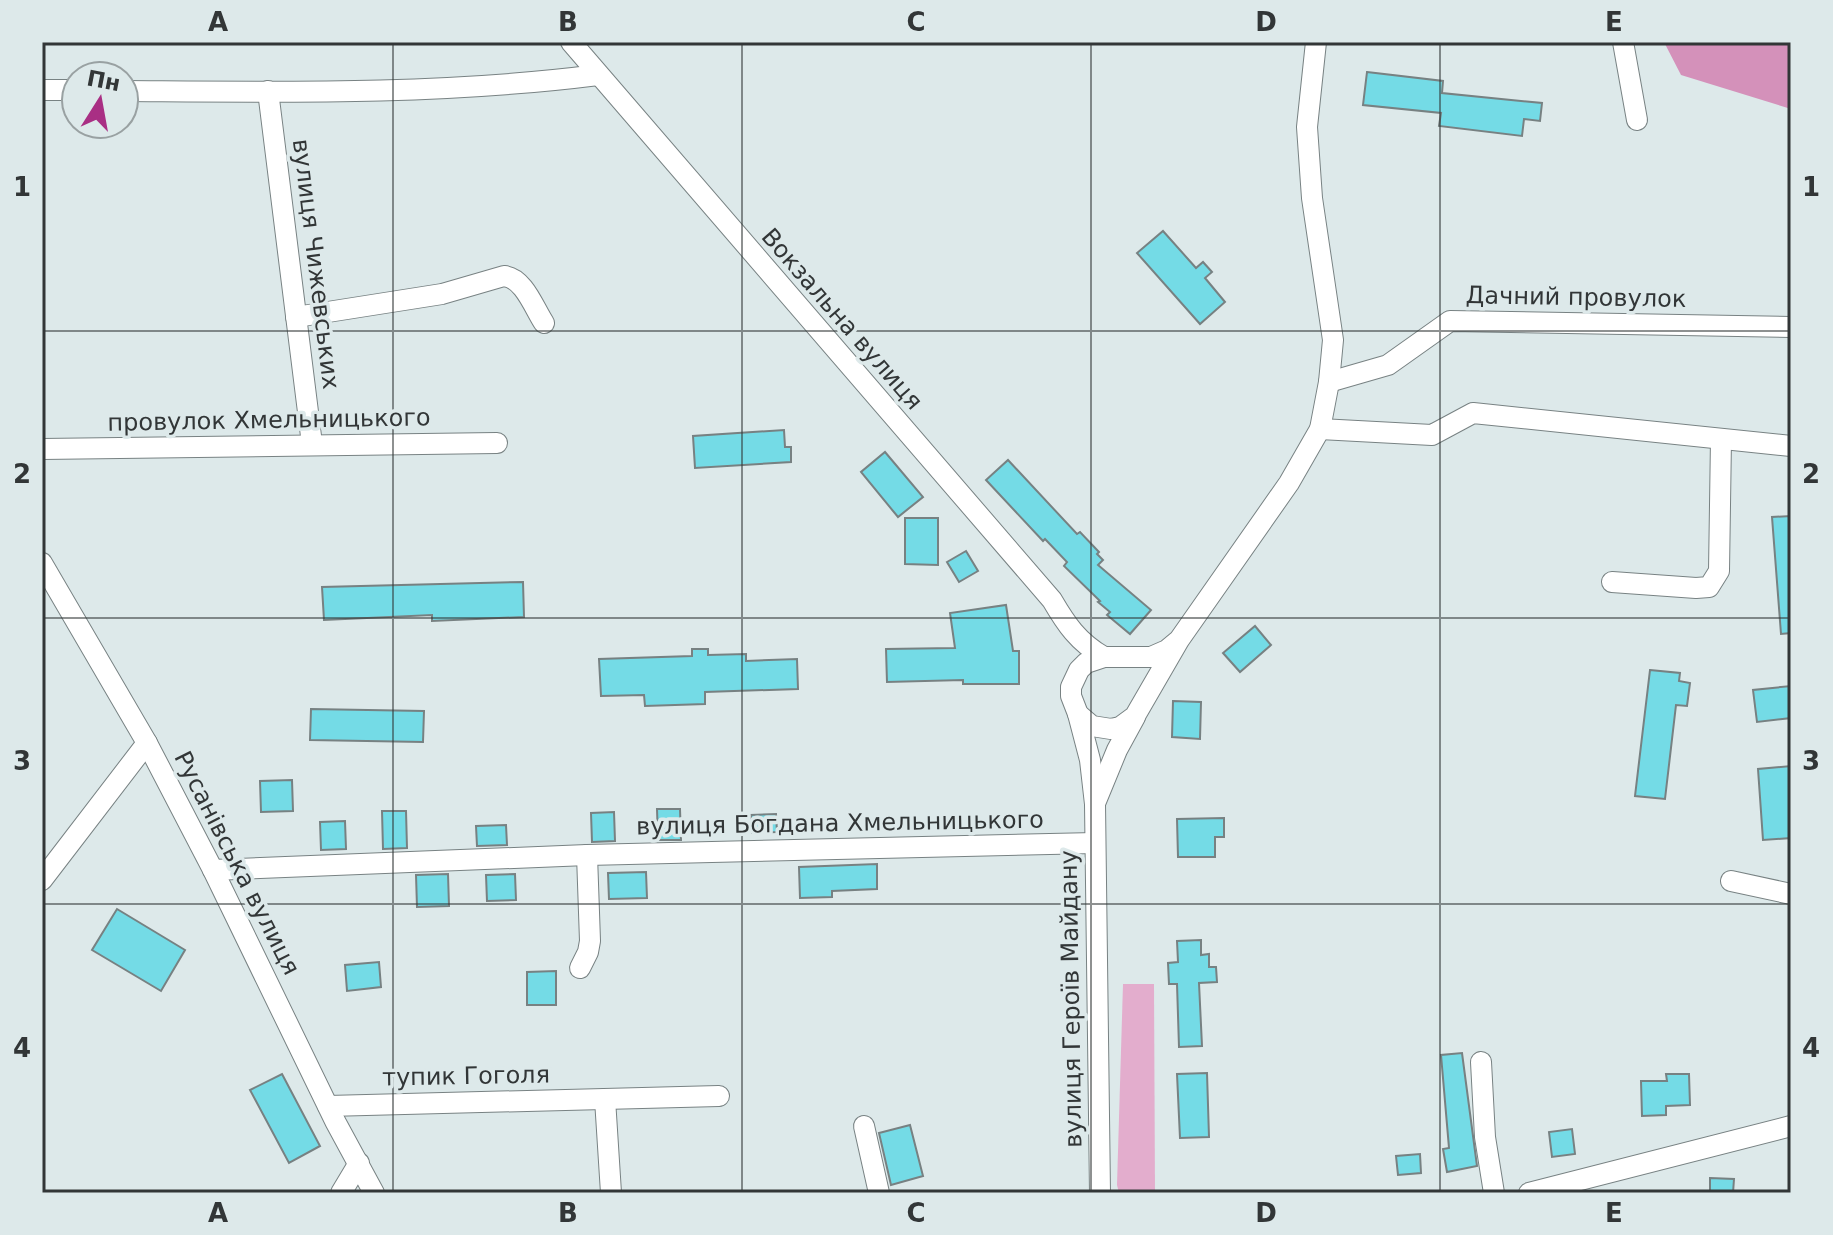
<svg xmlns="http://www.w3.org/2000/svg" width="1833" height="1235" viewBox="0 0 1833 1235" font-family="'DejaVu Sans',sans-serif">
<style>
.green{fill:#e3adcd}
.forest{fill:#d491ba}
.building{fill:#74dbe6;stroke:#778182;stroke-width:2}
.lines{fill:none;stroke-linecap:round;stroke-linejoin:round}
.minor-casing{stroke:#788283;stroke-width:22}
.minor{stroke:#fff;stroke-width:20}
.grid{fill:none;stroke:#323637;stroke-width:2;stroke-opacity:0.55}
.labels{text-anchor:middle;stroke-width:7;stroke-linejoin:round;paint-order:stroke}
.street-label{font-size:24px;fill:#323637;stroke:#dde9ea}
.neatline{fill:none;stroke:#323637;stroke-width:3}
.grid-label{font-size:26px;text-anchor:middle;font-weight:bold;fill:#323637}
</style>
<rect width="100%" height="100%" fill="#dde9ea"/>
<path class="green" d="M 1123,984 L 1154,984 L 1155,1193 L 1119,1193 L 1117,1185 Z"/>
<path class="forest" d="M 1664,42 L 1791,42 L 1791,109 L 1681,75 Z"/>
<g class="building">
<path d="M 1367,72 L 1443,81 L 1442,93 L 1542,103 L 1540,121 L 1524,119 L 1522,136 L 1439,126 L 1441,113 L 1363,105 Z"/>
<path d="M 1163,231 L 1196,268 L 1203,262 L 1212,272 L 1205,278 L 1225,302 L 1200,324 L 1137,253 Z"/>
<path d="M 784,430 L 785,447 L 791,447 L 791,462 L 695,468 L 693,436 Z"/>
<path d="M 885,452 L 923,497 L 898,517 L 861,472 Z"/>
<path d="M 1008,460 L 1077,534 L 1080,532 L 1099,552 L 1097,554 L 1103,560 L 1098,565 L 1151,610 L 1130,634 L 1107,615 L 1110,612 L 1098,602 L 1100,601 L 1064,566 L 1067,562 L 1045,539 L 1043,541 L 986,480 Z"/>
<path d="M 1791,516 L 1791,633 L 1781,634 L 1772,517 Z"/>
<path d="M 905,518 L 938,518 L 938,565 L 905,564 Z"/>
<path d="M 966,551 L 978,571 L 959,582 L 947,562 Z"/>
<path d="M 523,582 L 524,617 L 432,621 L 432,615 L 324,620 L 322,587 Z"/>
<path d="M 1006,605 L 1013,651 L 1019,651 L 1019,684 L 963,684 L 963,680 L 887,682 L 886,649 L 955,648 L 950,613 Z"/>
<path d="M 1255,626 L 1271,645 L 1240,672 L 1223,653 Z"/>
<path d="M 692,649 L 708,649 L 708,655 L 746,654 L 746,661 L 797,659 L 798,689 L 705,692 L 705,704 L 645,706 L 644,695 L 601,696 L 599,659 L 692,656 Z"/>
<path d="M 1650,670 L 1680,673 L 1679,681 L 1690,683 L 1687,706 L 1676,705 L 1665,799 L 1635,796 Z"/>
<path d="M 1791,686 L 1791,718 L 1757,722 L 1753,690 Z"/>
<path d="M 1173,701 L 1201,702 L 1200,739 L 1172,737 Z"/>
<path d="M 311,709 L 424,711 L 423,742 L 310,740 Z"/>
<path d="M 1791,766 L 1791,838 L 1763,840 L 1758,769 Z"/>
<path d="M 292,780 L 293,811 L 261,812 L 260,781 Z"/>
<path d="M 657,809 L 680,809 L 681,840 L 658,840 Z"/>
<path d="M 382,811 L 406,811 L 407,848 L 383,849 Z"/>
<path d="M 614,812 L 615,841 L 592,842 L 591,813 Z"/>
<path d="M 776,814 L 777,832 L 752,833 L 751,815 Z"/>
<path d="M 1224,818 L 1224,837 L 1215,837 L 1215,857 L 1178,857 L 1177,819 Z"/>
<path d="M 345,821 L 346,849 L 321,850 L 320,822 Z"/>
<path d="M 506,825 L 507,845 L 477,846 L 476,826 Z"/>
<path d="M 877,864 L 877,889 L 832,891 L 832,897 L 800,898 L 799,867 Z"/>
<path d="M 646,872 L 647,898 L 609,899 L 608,873 Z"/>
<path d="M 448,874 L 449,906 L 417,907 L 416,875 Z"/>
<path d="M 515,874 L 516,900 L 487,901 L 486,875 Z"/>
<path d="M 117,909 L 185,950 L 161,991 L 92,950 Z"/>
<path d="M 1201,940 L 1201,955 L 1209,954 L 1209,967 L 1216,967 L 1217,982 L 1199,983 L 1202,1046 L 1179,1047 L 1177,984 L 1169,984 L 1168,963 L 1178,962 L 1177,941 Z"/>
<path d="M 379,962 L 381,987 L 347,991 L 345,965 Z"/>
<path d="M 556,971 L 556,1005 L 527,1005 L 527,972 Z"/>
<path d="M 1462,1053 L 1477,1166 L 1447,1172 L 1443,1149 L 1449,1148 L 1441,1055 Z"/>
<path d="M 1207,1073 L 1209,1137 L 1180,1138 L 1177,1074 Z"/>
<path d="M 282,1074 L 320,1146 L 289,1163 L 250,1090 Z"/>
<path d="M 1666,1074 L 1689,1074 L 1690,1105 L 1666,1106 L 1666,1115 L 1642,1116 L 1641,1081 L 1667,1081 Z"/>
<path d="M 910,1125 L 923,1176 L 891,1185 L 879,1133 Z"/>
<path d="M 1572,1129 L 1575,1154 L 1552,1157 L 1549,1132 Z"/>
<path d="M 1420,1154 L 1421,1173 L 1398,1175 L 1396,1156 Z"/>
<path d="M 1710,1178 L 1734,1179 L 1733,1193 L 1710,1193 Z"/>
</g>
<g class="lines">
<defs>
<g id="minor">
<path d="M 571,42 L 1052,600 C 1066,624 1078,642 1104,657"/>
<path d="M 1623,42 L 1637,120"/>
<path d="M 42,90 L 76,90"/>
<path d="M 124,91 C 282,92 441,95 598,75"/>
<path d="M 268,91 L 312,444"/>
<path d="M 296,317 L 442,294 L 504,276 C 524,278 534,308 544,323"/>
<path d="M 1329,382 L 1388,365 L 1450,321 L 1791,327"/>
<path d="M 1320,429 L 1432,435 L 1473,413 L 1791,446"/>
<path d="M 42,449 L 497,443"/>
<path d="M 42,563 L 147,743 L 213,870 L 335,1121 L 374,1193"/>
<path d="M 1612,582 L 1696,588 L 1709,587 L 1719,571 L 1721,439"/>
<path d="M 1179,640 L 1167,650 L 1151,657 L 1104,657 L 1086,663 L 1079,670 L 1071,687 L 1071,696 L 1078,714 L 1092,726 L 1111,729 L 1120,727 L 1135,716 L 1179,640 L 1289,483 L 1320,429 L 1329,382 L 1333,340 L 1312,198 L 1307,127 L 1316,42"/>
<path d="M 1078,714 L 1090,760 L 1095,804 L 1100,1193"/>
<path d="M 1096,801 L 1117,750 L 1135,717"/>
<path d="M 213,870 L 587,855 L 1095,843"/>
<path d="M 42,880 L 147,743"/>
<path d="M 1731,881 L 1791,894"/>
<path d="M 580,968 L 588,952 L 590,941 L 587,855"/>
<path d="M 1481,1062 L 1485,1137 L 1494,1193"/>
<path d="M 605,1099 L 611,1193"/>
<path d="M 328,1106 L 719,1096"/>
<path d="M 864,1126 L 879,1193"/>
<path d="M 341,1193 L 359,1163"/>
<path d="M 1529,1193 L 1791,1126"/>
</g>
</defs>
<use href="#minor" class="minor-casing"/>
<use href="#minor" class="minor"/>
</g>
<path class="grid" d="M 393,42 L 393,1193M 742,42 L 742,1193M 1091,42 L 1091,1193M 1440,42 L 1440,1193M 42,331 L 1791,331M 42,618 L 1791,618M 42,904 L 1791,904"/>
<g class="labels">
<g class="street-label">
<text transform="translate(316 264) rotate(83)" y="8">вулиця Чижевських</text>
<text transform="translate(1576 297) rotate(1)" y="8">Дачний провулок</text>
<text transform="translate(842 319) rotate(49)" y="8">Вокзальна вулиця</text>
<text transform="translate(269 420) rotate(-1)" y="8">провулок Хмельницького</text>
<text transform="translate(840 823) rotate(-1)" y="8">вулиця Богдана Хмельницького</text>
<text transform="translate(237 863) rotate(63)" y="8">Русанівська вулиця</text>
<text transform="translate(1071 999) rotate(-91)" y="8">вулиця Героїв Майдану</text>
<text transform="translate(466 1076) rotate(-1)" y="8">тупик Гоголя</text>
</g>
</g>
<rect width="1833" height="1235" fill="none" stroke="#dde9ea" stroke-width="88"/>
<g transform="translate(100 100) rotate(11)"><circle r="38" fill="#dde9ea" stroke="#99a1a2" stroke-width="2"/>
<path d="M0-6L14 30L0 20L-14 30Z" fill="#a92f84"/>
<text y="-12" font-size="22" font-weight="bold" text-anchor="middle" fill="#323637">Пн</text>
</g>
<rect x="44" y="44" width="1745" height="1147" class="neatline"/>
<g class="grid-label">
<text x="218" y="31">A</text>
<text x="568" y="31">B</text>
<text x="916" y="31">C</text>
<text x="1266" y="31">D</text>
<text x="1614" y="31">E</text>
<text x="22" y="196">1</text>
<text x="1811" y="196">1</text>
<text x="22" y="483">2</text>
<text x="1811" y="483">2</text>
<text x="22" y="770">3</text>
<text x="1811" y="770">3</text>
<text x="22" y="1057">4</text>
<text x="1811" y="1057">4</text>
<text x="218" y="1222">A</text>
<text x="568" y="1222">B</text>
<text x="916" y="1222">C</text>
<text x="1266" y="1222">D</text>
<text x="1614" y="1222">E</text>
</g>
</svg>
